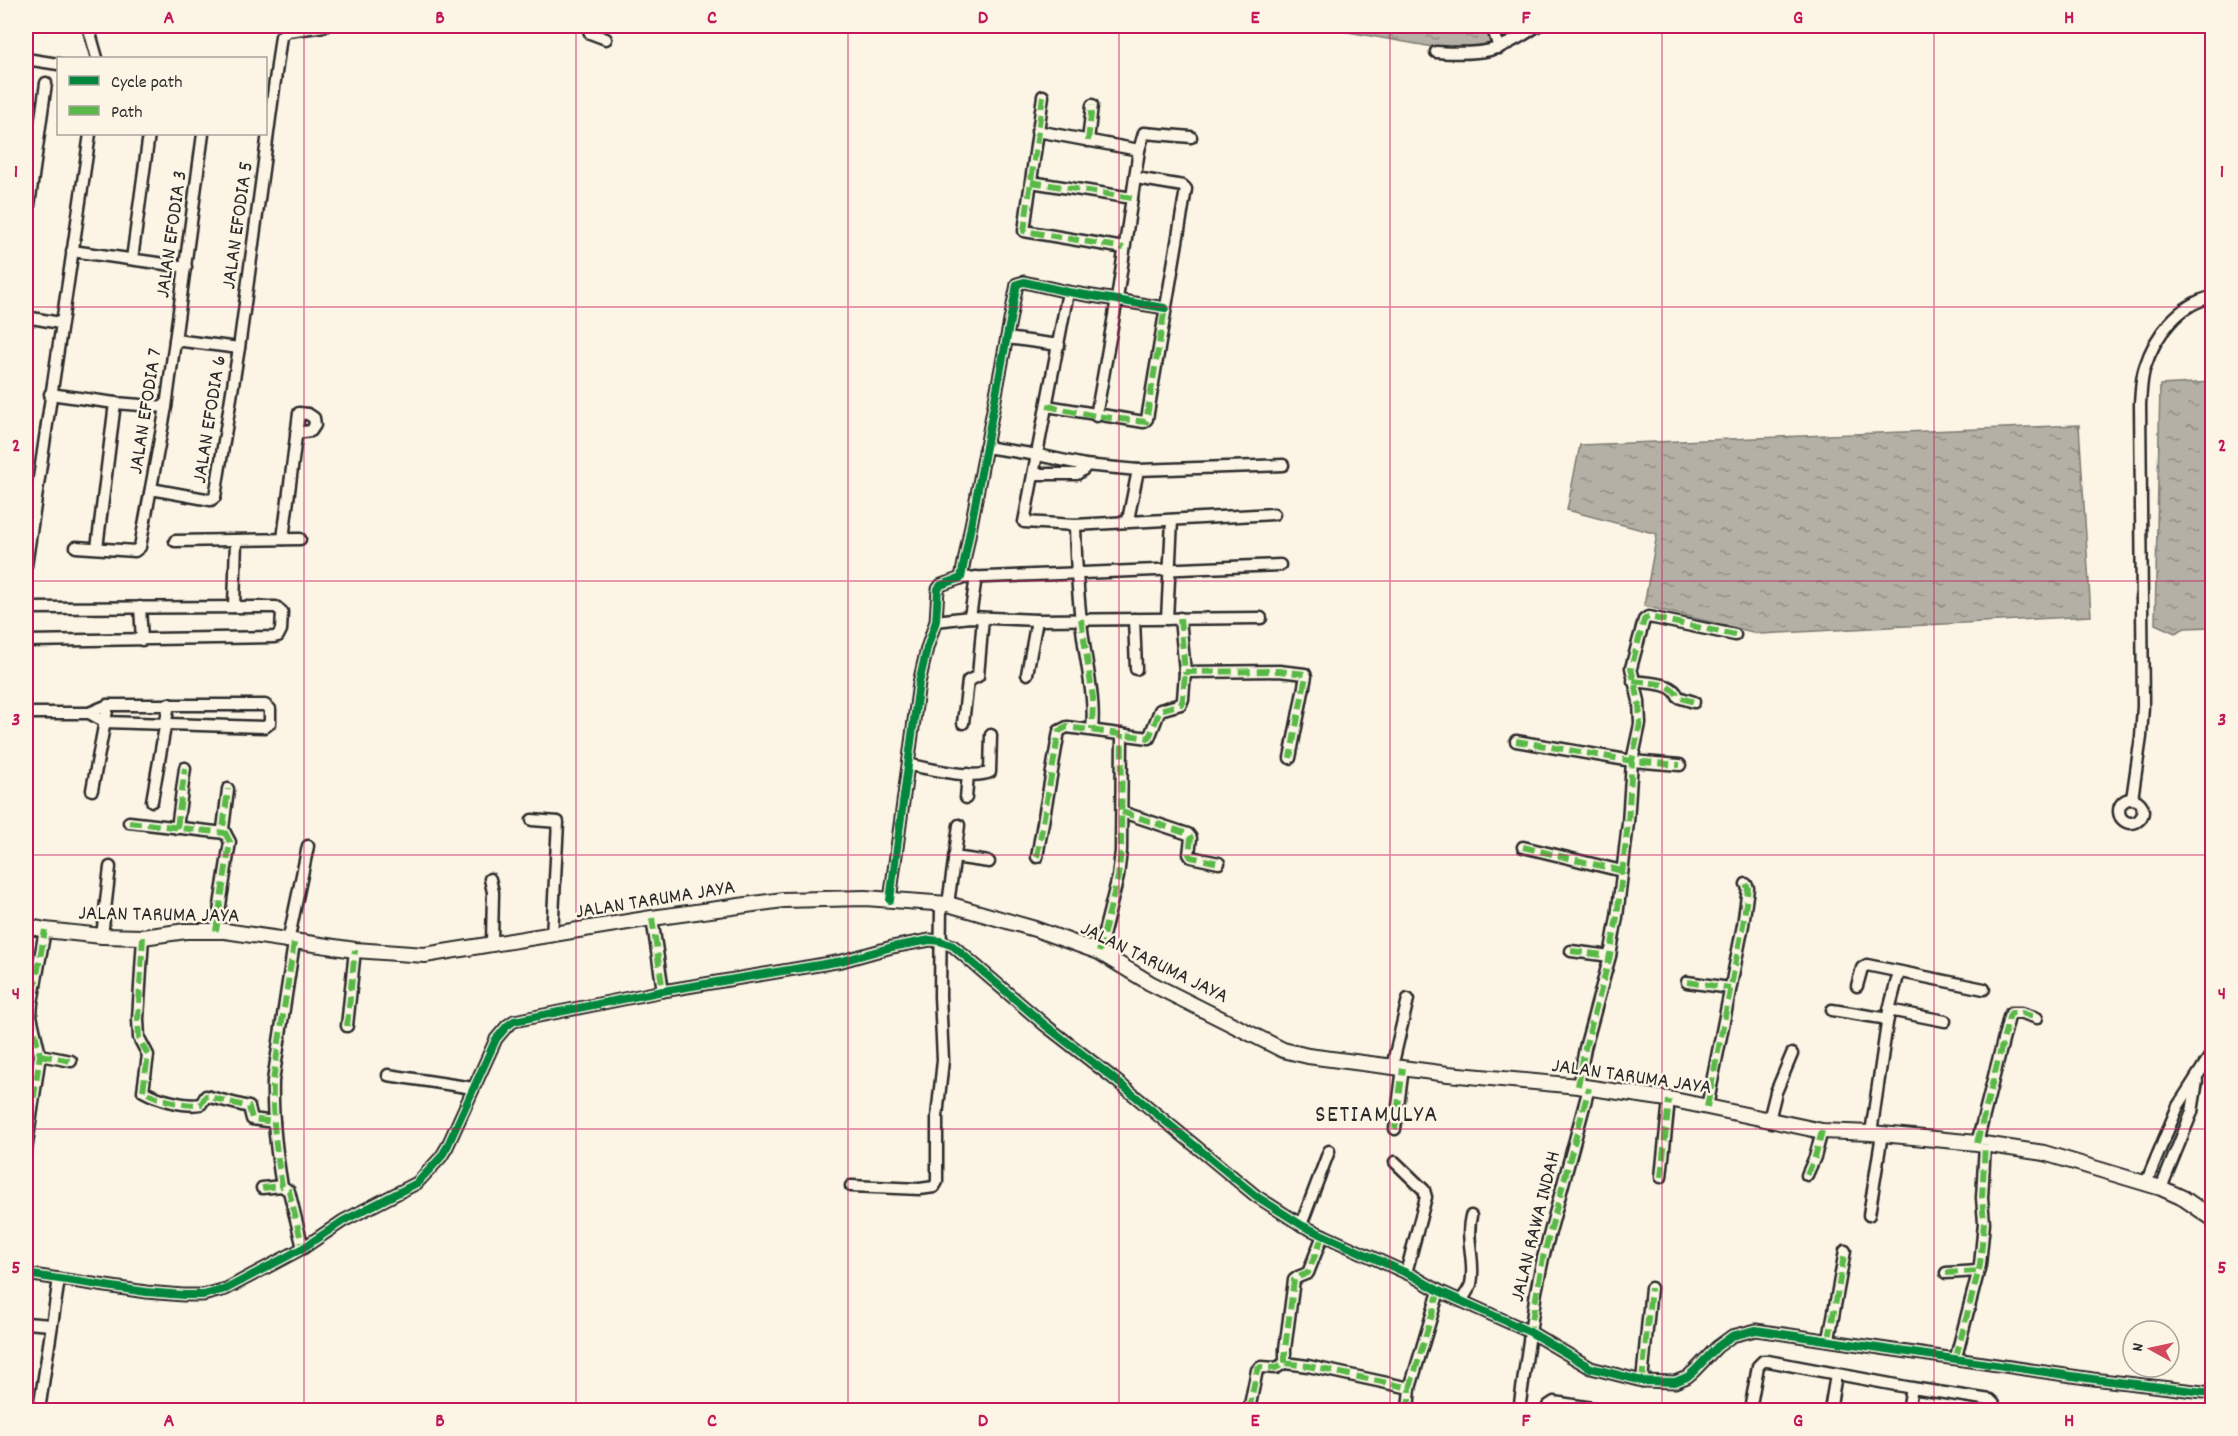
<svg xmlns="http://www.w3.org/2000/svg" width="2238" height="1436" viewBox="0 0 2238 1436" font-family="Dekko,sans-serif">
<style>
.water{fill:url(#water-ripples);stroke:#7d7b74;stroke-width:1.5}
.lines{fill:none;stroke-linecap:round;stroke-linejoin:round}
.minor-casing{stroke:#2b2b2b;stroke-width:15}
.major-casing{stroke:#2b2b2b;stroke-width:18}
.minor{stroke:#fcf5e5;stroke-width:10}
.major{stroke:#fcf5e5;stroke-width:14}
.quiet{stroke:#58b947;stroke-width:6;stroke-dasharray:12 6;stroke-linecap:butt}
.cycleway-casing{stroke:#fcf5e5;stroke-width:11}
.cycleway{stroke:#00873e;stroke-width:8}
.grid{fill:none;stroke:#c2185b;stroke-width:1.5;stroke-opacity:0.55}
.labels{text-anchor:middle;stroke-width:5;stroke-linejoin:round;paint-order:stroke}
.street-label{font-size:21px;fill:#2b2b2b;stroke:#fcf5e5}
.quarter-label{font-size:24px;letter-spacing:1.5px;fill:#2b2b2b;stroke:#fcf5e5}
.neatline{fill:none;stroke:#c2185b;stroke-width:2}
.grid-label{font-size:20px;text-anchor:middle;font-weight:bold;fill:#c2185b}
</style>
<defs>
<pattern id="water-ripples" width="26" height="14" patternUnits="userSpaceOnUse" patternTransform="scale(1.5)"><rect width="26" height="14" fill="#b4b0a5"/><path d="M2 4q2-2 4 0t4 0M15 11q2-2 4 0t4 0" fill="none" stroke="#938f87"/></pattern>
</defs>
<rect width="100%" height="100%" fill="#fcf5e5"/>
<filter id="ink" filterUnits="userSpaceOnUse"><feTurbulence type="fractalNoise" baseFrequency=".0167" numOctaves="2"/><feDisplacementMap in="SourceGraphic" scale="12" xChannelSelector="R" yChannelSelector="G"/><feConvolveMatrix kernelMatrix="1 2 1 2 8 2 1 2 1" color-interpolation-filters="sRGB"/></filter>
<g filter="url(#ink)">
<g class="water">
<path d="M 1300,26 L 1532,26 L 1488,48 L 1450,50 L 1320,27 Z"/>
<path d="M 2212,382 L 2212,627 L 2185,628 L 2175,633 L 2155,624 L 2160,385 Z"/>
<path d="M 2079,425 L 2091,616 L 1761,634 L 1644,606 L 1657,534 L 1567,510 L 1580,445 Z"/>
</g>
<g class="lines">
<defs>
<g id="minor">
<path d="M 88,26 L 97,58"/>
<path d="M 587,26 L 590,33 L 606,39"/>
<path d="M 1492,26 L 1499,48"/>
<path d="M 1436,52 C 1482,55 1498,53 1537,26"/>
<path d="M 26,59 L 58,64"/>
<path d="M 1043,96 L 1024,231 L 1124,248"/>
<path d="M 1037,131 L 1139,150"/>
<path d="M 1088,141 L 1092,105"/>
<path d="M 1031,182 L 1132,198"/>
<path d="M 26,227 L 46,83"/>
<path d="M 72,251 L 186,267"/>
<path d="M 132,259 L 149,134"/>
<path d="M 1068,292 L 1024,522 L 1075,525 L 1274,514"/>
<path d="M 26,317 L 60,323"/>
<path d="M 1007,338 L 1059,345"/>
<path d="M 175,340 L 239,348"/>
<path d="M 50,394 L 115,403 L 166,407"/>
<path d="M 1047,406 L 1144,422 L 1147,419 L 1186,189 L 1183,186 L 1136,178"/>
<path d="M 1096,416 L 1117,299 L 1139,150 L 1144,133 L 1191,137"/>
<path d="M 985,447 L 1038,455 L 1085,465 L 1138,470"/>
<path d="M 1034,474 L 1077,474 L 1084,469 L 1085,465"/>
<path d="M 151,489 L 211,500 L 215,497 L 239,348 L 281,36 L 288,31 L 325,26"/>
<path d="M 1128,520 L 1138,470 L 1283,465"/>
<path d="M 1075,525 C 1076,565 1078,604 1084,644 C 1088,673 1095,701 1092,730"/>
<path d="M 283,539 L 299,413 L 308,414 L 314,418 L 315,425 L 311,431 L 296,433"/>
<path d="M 175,541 L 300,539"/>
<path d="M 76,547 L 135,551 L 140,547 L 166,407 L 203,134"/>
<path d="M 97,548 L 115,403"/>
<path d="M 26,566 L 90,134"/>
<path d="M 961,578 L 1280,565"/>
<path d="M 140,607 L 142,640"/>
<path d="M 234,607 L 236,540"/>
<path d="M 26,608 L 276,607 L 282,612 L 281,630 L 278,636 L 274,637 L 26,641"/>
<path d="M 970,617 L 976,577"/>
<path d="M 1180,618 L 1185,672 L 1279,671 L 1305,674 L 1306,676 L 1290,758"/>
<path d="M 1134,619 L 1136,669"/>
<path d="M 1167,619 L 1172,520"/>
<path d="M 936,621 L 970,617 L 1037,620 L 1261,618"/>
<path d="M 1027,674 L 1037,620"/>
<path d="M 1633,681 C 1647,683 1674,682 1678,697 L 1694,702"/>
<path d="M 26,713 L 89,713 L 108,705 L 265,705 L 270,709 L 270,723 L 265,727 L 105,722 L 89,713"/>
<path d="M 963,723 L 968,681 L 978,676 L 983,618"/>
<path d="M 1516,741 L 1632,761 L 1680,765"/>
<path d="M 909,765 C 929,768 973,780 990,772 L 991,735"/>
<path d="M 92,790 L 108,705"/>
<path d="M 966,798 L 968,774"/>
<path d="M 2132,799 L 2141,737 L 2143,706 L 2140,404 C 2141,392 2141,378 2145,367 C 2155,335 2179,304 2212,297"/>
<circle cx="2131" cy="811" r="12"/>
<path d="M 152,801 L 169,704"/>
<path d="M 1122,812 L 1188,834 L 1191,838 L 1189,854 L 1191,857 L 1219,863"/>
<path d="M 532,820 L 558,822 L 552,936"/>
<path d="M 129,822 L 225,833"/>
<path d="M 177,828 L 185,768"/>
<path d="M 1523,847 L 1622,871"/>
<path d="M 954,857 L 989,862"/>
<path d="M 1037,857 L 1059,731 L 1067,727 L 1149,738 L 1160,710 L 1181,704 L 1183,699 L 1185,672"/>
<path d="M 490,879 L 493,892 L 492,943"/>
<path d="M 890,900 L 919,683 L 927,648 L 936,621 L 938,589 L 941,585 L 961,578 L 1017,284 L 1024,282 L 1068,292 L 1165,308"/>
<path d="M 948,904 L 959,825"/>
<path d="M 652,918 L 663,991"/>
<path d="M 216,931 L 230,842 L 223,829 L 228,789"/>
<path d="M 102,936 L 110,867"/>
<path d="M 143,937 L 138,1019 L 139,1038 L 148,1055 L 143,1091 C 157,1099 185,1107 201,1104 L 206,1096 L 210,1097 L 249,1107 L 252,1119 L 274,1122"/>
<path d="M 288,942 L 308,846"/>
<path d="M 294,943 L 273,1081 C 272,1117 276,1151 282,1186 L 289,1191 L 303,1248"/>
<path d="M 1571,951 L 1610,956"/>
<path d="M 1099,952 L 1118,877 L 1121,851 L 1122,734"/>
<path d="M 1687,982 L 1730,988"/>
<path d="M 1857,986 L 1862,968 L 1867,965 L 1984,989"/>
<path d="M 1832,1010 L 1888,1019"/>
<path d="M 1889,1010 L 1945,1021"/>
<path d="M 347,1026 L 355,950"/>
<path d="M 40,1055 L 71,1061"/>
<path d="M 1392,1067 L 1408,999"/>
<path d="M 388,1075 L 473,1088"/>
<path d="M 1578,1086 L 1585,1048 L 1610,956 L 1617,917 L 1628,823 L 1632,761 L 1640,724 L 1639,701 L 1631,668 L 1644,620 L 1648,617 L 1654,618 L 1735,635"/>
<path d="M 1707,1107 L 1743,925 L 1748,888 L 1746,884"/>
<path d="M 1769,1120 L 1776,1092 L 1792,1054"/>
<path d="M 1395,1129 L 1403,1068"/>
<path d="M 1871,1133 L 1889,1010 L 1899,972"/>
<path d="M 1977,1143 L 2009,1017 L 2011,1013 L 2022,1013 L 2037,1018"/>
<path d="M 26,1151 L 40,1055 L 31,1016 L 32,1003 L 45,930"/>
<path d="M 1395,1162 L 1424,1190 L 1426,1197 L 1406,1273"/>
<path d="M 1807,1175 L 1815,1157 L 1822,1131"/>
<path d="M 1661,1177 L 1669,1100"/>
<path d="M 2146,1183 L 2178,1106 L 2212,1053"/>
<path d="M 851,1186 L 920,1189 L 934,1187 L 937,1182 L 937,1117 L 943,1060 L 940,996 L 941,903"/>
<path d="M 262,1188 L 282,1186"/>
<path d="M 2161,1188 L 2192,1112 L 2197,1081"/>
<path d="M 1869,1215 L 1882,1134"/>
<path d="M 1301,1225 L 1329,1151"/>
<path d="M 1946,1273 L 1978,1271"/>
<path d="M 26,1274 L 146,1292 L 183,1295 L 203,1295 L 226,1289 L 303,1248 L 343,1221 L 417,1183 L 441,1157 L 447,1147 L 496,1039 L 507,1026 L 514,1021 L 663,991 L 842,961 L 892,947 L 930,940 L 940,941 L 953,946 L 1045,1025 L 1113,1078 L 1256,1196 L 1303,1226 L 1413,1276 L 1439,1291 L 1530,1332 L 1591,1368 L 1642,1381 L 1675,1382 L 1687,1377 L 1694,1371 L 1717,1347 L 1732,1336 L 1756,1330 L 2093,1379 L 2212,1393"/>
<path d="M 1461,1301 C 1464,1296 1469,1290 1471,1284 C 1476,1262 1465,1239 1471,1216"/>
<path d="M 26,1323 L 51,1325"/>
<path d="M 1829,1339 L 1845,1251"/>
<path d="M 1956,1357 L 1980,1265 L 1984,1223 L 1982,1198 L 1985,1144"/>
<path d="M 1285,1363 L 1285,1349 L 1294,1280 L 1298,1277 L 1308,1273 L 1323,1235"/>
<path d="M 1642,1381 L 1651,1288"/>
<path d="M 39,1410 L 59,1279"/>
<path d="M 1249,1410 L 1257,1370 L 1261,1367 L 1276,1368 L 1285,1363 L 1308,1366 L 1410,1388 L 1439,1291"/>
<path d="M 1408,1410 L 1410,1388"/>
<path d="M 1519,1410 L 1536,1292 L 1543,1258 L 1589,1088"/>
<path d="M 1546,1410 L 1548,1406 L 1554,1402 L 1605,1410"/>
<path d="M 1750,1410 L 1758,1366 L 1763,1361 L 1768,1361 L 1912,1388 L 1990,1400 L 1994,1404 L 1993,1410"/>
<path d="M 1830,1410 L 1836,1375"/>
<path d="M 1908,1410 L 1912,1388"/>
<path d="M 2082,1410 L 2086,1409 L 2097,1410"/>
</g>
<path id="major" d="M 26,926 L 45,930 L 102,936 L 143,937 L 186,931 L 225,931 L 355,950 L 425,955 L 652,918 L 783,900 L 865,898 L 948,904 L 1035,929 L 1099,952 L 1150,983 L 1283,1050 L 1308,1056 L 1448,1074 L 1578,1086 L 1674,1100 L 1822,1131 L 1871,1133 L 1977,1143 L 2044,1153 L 2161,1188 L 2183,1198 L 2212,1218"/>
</defs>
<use href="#minor" class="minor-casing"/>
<use href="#major" class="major-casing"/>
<use href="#minor" class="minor"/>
<use href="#major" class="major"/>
<g class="quiet">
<path d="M 1043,96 L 1024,231 L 1124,248"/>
<path d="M 1088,141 L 1092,105"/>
<path d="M 1031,182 L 1132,198"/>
<path d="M 1047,406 L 1096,416 L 1146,422 L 1165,308"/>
<path d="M 1180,618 L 1185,672 L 1279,671 L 1305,674 L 1306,676 L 1290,758"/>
<path d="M 1081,619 L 1093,698 L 1092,730"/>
<path d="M 1633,681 C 1647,683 1674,682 1678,697 L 1694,702"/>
<path d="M 1516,741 L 1632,761 L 1680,765"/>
<path d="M 1122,812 L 1188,834 L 1191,838 L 1189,854 L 1191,857 L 1219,863"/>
<path d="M 129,822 L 225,833"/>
<path d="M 177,828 L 185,768"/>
<path d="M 1523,847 L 1622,871"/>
<path d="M 1037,857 L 1059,731 L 1067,727 L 1149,738 L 1160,710 L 1181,704 L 1183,699 L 1185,672"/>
<path d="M 652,918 L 663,991"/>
<path d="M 216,931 L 230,842 L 223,829 L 228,789"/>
<path d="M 143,937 L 138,1019 L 139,1038 L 148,1055 L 143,1091 C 157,1099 185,1107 201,1104 L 206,1096 L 210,1097 L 249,1107 L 252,1119 L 274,1122"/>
<path d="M 294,943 L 273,1081 C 272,1117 276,1151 282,1186 L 289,1191 L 303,1248"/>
<path d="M 1571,951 L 1610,956"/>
<path d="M 1099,952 L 1118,877 L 1121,851 L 1122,734"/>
<path d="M 1687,982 L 1730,988"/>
<path d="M 347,1026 L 355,950"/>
<path d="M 40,1055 L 71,1061"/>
<path d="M 1578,1086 L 1585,1048 L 1610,956 L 1617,917 L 1628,823 L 1632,761 L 1640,724 L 1639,701 L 1631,668 L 1644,620 L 1648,617 L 1654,618 L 1735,635"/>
<path d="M 1707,1107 L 1743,925 L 1748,888 L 1746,884"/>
<path d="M 1395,1129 L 1403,1068"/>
<path d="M 1977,1143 L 2009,1017 L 2011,1013 L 2022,1013 L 2037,1018"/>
<path d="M 26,1151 L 40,1055 L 31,1016 L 32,1003 L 45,930"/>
<path d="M 1807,1175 L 1815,1157 L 1822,1131"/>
<path d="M 1661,1177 L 1669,1100"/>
<path d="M 262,1188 L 282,1186"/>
<path d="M 1946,1273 L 1978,1271"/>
<path d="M 1535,1334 L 1530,1332 L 1543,1258 L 1589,1088"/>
<path d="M 1829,1339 L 1845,1251"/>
<path d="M 1956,1357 L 1980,1265 L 1984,1223 L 1982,1198 L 1985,1144"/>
<path d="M 1285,1363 L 1285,1349 L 1294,1280 L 1298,1277 L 1308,1273 L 1323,1235"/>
<path d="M 1642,1381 L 1651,1288"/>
<path d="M 1249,1410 L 1257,1370 L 1261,1367 L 1276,1368 L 1285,1363 L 1308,1366 L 1410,1388 L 1439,1291"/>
<path d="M 1408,1410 L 1410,1388"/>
</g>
<defs>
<g id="cycleway">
<path d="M 890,900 L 919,683 L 927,648 L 936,621 L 938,589 L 941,585 L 961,578 L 1017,284 L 1024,282 L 1068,292 L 1165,308"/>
<path d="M 26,1274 L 146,1292 L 183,1295 L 203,1295 L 226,1289 L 303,1248 L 343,1221 L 417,1183 L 441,1157 L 447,1147 L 496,1039 L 507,1026 L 514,1021 L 663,991 L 842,961 L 892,947 L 930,940 L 940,941 L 953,946 L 1045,1025 L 1113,1078 L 1256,1196 L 1303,1226 L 1413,1276 L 1439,1291 L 1530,1332 L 1591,1368 L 1642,1381 L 1675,1382 L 1687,1377 L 1694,1371 L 1717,1347 L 1732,1336 L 1756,1330 L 2093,1379 L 2212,1393"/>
</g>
</defs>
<use href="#cycleway" class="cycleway-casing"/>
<use href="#cycleway" class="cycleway"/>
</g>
</g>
<path class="grid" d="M 304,26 L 304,1410M 576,26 L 576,1410M 848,26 L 848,1410M 1119,26 L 1119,1410M 1390,26 L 1390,1410M 1662,26 L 1662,1410M 1934,26 L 1934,1410M 26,307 L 2212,307M 26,581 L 2212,581M 26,855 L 2212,855M 26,1129 L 2212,1129"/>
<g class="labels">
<g class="street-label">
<text transform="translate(236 225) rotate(-82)" y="7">JALAN EFODIA 5</text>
<text transform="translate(170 234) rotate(-82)" y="7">JALAN EFODIA 3</text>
<text transform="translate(144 411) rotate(-81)" y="7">JALAN EFODIA 7</text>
<text transform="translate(208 419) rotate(-81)" y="7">JALAN EFODIA 6</text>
<text transform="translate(655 898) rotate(-9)" y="7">JALAN TARUMA JAYA</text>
<text transform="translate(159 913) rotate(1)" y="7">JALAN TARUMA JAYA</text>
<text transform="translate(1155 961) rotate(26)" y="7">JALAN TARUMA JAYA</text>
<text transform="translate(1632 1075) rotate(8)" y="7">JALAN TARUMA JAYA</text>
<text transform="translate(1534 1226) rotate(-76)" y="7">JALAN RAWA INDAH</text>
</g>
<g class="quarter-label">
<text x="1377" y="1121">SETIAMULYA</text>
</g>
</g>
<rect width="2238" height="1436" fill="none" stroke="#fcf5e5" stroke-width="66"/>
<rect x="57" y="57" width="210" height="78" fill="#fcf5e5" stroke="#a8a49b" stroke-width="1.5"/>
<rect x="69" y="76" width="30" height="9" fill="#00873e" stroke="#a8a49b" stroke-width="1.5"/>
<text x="111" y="87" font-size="18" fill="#2b2b2b">Cycle path</text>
<rect x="69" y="106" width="30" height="9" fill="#58b947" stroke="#a8a49b" stroke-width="1.5"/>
<text x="111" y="117" font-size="18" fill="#2b2b2b">Path</text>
<g transform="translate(2151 1349) rotate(278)"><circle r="28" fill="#fcf5e5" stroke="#a8a49b" stroke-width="1.5"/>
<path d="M0-4.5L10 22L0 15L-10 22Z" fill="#d1495b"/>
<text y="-9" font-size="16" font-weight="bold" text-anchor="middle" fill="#2b2b2b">N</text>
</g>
<rect x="33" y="33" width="2172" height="1370" class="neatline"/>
<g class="grid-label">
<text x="169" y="23">A</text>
<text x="440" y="23">B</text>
<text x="712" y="23">C</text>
<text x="983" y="23">D</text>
<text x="1255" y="23">E</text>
<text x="1526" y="23">F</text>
<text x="1798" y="23">G</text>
<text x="2069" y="23">H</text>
<text x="16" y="177">1</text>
<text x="2222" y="177">1</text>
<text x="16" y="451">2</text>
<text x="2222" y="451">2</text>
<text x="16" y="725">3</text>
<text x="2222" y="725">3</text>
<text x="16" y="999">4</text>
<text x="2222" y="999">4</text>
<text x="16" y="1273">5</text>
<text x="2222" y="1273">5</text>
<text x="169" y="1426">A</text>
<text x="440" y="1426">B</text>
<text x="712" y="1426">C</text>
<text x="983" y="1426">D</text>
<text x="1255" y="1426">E</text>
<text x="1526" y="1426">F</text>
<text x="1798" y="1426">G</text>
<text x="2069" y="1426">H</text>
</g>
</svg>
